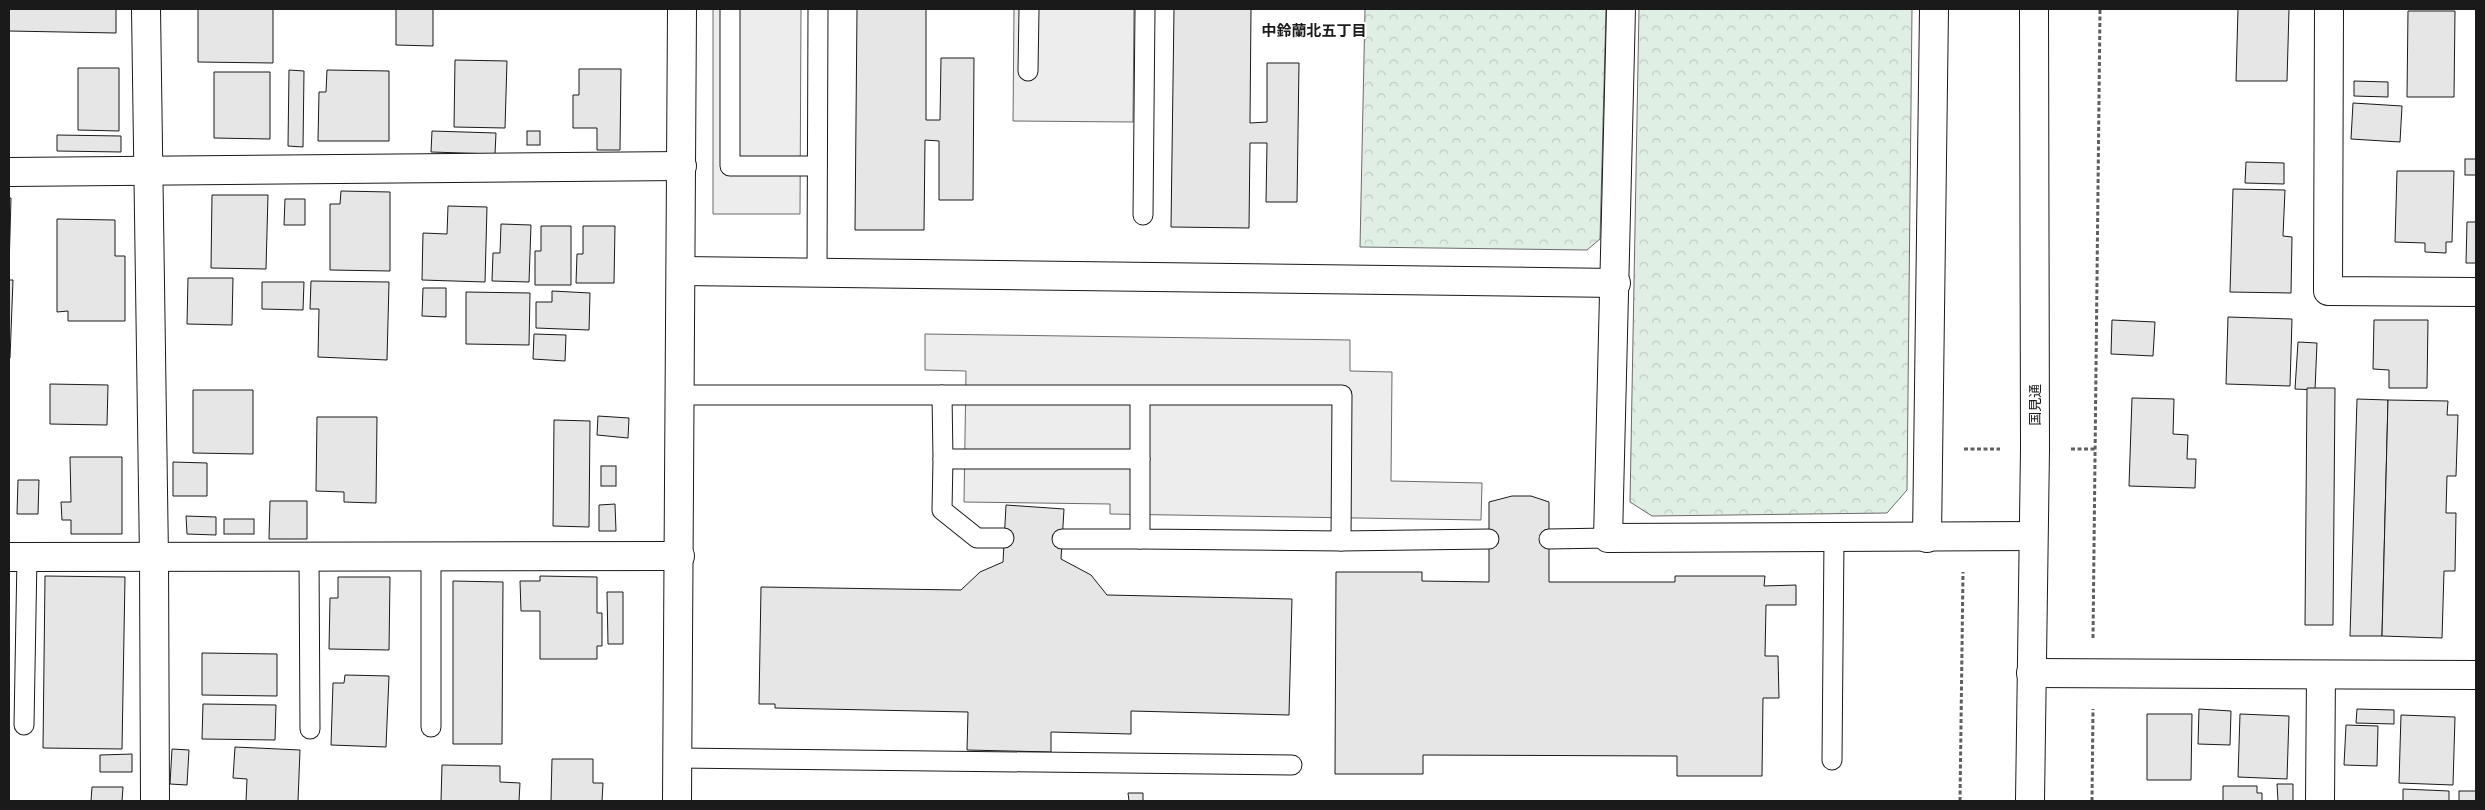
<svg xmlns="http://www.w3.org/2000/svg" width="2485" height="810" viewBox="0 0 2485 810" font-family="'PT Sans Narrow','Noto Sans JP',sans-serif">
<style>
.park{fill:url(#park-crowns);stroke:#6a6a6a}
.parking{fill:#ededed;stroke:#6a6a6a}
.building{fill:#e6e6e6;stroke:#1a1a1a}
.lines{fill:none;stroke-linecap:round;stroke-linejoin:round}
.lane-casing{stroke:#1a1a1a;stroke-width:21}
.street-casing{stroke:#1a1a1a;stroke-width:30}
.secondary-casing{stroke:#1a1a1a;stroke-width:30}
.path{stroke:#5f5f5f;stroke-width:3;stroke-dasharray:4 2.5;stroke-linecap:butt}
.lane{stroke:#fff;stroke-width:19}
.street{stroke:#fff;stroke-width:28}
.secondary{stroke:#fff;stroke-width:28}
.labels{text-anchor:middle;stroke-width:4;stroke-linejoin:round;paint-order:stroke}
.street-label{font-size:14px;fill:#1a1a1a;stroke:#fff}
.neighbourhood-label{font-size:15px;font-weight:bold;fill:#1a1a1a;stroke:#fff}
</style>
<defs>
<pattern id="park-crowns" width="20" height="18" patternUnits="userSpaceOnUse" patternTransform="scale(1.25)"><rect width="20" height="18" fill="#e0efe3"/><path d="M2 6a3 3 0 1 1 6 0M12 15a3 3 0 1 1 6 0" fill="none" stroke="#c0ccc2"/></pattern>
</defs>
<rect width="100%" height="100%" fill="#fff"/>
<g class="park">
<path d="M 1365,9 L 1606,9 L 1600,239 L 1587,250 L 1360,247 Z"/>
<path d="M 1639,9 L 1912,9 L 1907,490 L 1887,513 L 1652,516 L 1630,502 Z"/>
</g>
<g class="parking">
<path d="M 713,9 L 801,9 L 800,214 L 713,214 Z"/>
<path d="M 1014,9 L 1134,9 L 1133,122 L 1013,121 Z"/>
<path d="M 925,334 L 1350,340 L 1350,371 L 1392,372 L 1391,481 L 1482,483 L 1481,520 L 1110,514 L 1110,504 L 964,502 L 966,371 L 925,370 Z"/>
</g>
<g class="building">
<path d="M 9,9 L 116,9 L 116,33 L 9,31 Z"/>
<path d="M 198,9 L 273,9 L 273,63 L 198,62 Z"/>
<path d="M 396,9 L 433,9 L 433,46 L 396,45 Z"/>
<path d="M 857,9 L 926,9 L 926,120 L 940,120 L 941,58 L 974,58 L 973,200 L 939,200 L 939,141 L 925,140 L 924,230 L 855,230 Z"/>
<path d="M 1174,9 L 1251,9 L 1250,123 L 1267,122 L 1267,63 L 1299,63 L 1297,202 L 1266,202 L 1267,143 L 1250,143 L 1249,228 L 1171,227 Z"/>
<path d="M 2238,9 L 2289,9 L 2287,81 L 2236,81 Z"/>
<path d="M 2408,11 L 2455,11 L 2454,97 L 2407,97 Z"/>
<path d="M 455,60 L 507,61 L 505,128 L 454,127 Z"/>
<path d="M 78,68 L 119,68 L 119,131 L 78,130 Z"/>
<path d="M 579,69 L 621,69 L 620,150 L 597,150 L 597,128 L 573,128 L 573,95 L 579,95 Z"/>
<path d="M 289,70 L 304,71 L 303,147 L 288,146 Z"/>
<path d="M 327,70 L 389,71 L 389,141 L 318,141 L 319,92 L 326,92 Z"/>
<path d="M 214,72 L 270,72 L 270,139 L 214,138 Z"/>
<path d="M 2354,81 L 2388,82 L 2388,97 L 2354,96 Z"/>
<path d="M 2353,103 L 2402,106 L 2400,142 L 2351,139 Z"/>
<path d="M 432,131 L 496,133 L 495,154 L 431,152 Z"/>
<rect x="527" y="131" width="13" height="14"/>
<path d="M 57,135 L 121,136 L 121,152 L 57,151 Z"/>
<rect x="2465" y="159" width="11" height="16"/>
<path d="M 2246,162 L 2284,163 L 2284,184 L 2245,183 Z"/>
<path d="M 2397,171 L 2454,171 L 2452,242 L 2446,242 L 2446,253 L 2425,252 L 2425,243 L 2395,242 Z"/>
<path d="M 2233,189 L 2285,190 L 2283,236 L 2292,237 L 2291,293 L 2230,292 Z"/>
<path d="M 341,191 L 390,192 L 390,271 L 330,270 L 330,204 L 340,204 Z"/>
<path d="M 212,195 L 268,195 L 266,269 L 211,268 Z"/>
<path d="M 9,198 L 11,198 L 9,269 Z"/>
<path d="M 285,199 L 305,199 L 305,225 L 284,225 Z"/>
<path d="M 448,206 L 487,207 L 485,282 L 422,280 L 423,233 L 447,234 Z"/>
<path d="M 57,219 L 115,220 L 115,256 L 125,256 L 125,321 L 68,321 L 68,311 L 57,312 Z"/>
<path d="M 2467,222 L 2476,222 L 2476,263 L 2466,263 Z"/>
<path d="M 501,224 L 531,225 L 529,282 L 492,281 L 493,253 L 500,253 Z"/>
<path d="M 541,226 L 571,226 L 571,285 L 535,285 L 535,251 L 541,251 Z"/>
<path d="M 583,226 L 615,226 L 614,283 L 576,283 L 577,254 L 583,254 Z"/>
<path d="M 188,278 L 233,278 L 232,325 L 187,324 Z"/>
<path d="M 9,280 L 13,280 L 10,358 L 9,358 Z"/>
<path d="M 311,281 L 389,282 L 387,360 L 318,357 L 319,309 L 310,309 Z"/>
<path d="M 262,282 L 304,282 L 303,310 L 262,309 Z"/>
<path d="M 423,288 L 446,288 L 446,317 L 422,316 Z"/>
<path d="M 552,291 L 590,293 L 589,330 L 536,328 L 536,302 L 552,302 Z"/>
<path d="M 466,292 L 530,293 L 529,345 L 466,344 Z"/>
<path d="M 2228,317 L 2292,319 L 2290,386 L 2226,384 Z"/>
<path d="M 2112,320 L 2155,322 L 2153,356 L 2111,354 Z"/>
<path d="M 2374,320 L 2428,320 L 2427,388 L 2389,388 L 2389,370 L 2373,369 Z"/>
<path d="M 534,334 L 566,335 L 565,361 L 533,359 Z"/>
<path d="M 2298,342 L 2317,343 L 2315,390 L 2295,389 Z"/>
<path d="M 50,384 L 108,385 L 107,425 L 50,424 Z"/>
<path d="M 2307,388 L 2335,388 L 2333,625 L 2305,625 Z"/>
<path d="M 193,390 L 253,390 L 253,454 L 193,453 Z"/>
<path d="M 2132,398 L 2174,399 L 2173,434 L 2188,435 L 2187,459 L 2196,459 L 2195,488 L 2129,486 Z"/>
<path d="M 2357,399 L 2388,400 L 2382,636 L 2350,636 Z"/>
<path d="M 2388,400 L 2448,401 L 2447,415 L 2458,415 L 2456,476 L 2447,476 L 2446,513 L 2456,513 L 2455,571 L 2444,571 L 2442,638 L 2382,636 Z"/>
<path d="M 598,416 L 629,418 L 628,438 L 597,435 Z"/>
<path d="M 317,417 L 377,417 L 376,503 L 344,502 L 344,492 L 316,491 Z"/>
<path d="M 554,420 L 590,421 L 589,527 L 553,526 Z"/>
<path d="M 70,457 L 122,457 L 122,534 L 71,534 L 71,520 L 62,520 L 61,502 L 71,502 Z"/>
<path d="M 173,462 L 207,463 L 207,496 L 173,496 Z"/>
<rect x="601" y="466" width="15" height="20"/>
<path d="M 18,480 L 39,480 L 38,514 L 17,514 Z"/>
<path d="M 1512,496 L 1531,496 L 1549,502 L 1549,582 L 1675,582 L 1675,576 L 1765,576 L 1764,586 L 1796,585 L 1796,605 L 1766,605 L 1765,656 L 1778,656 L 1779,698 L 1763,698 L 1762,776 L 1677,776 L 1677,756 L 1423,755 L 1423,774 L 1335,774 L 1336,572 L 1422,572 L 1422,581 L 1489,582 L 1489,502 Z"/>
<path d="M 270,501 L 307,501 L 307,539 L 269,539 Z"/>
<path d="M 615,504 L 616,531 L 599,531 L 599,505 Z"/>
<path d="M 1006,505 L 1064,509 L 1061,559 L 1091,575 L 1107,595 L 1292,599 L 1289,715 L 1131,711 L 1131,734 L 1051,732 L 1051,752 L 967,750 L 968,712 L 775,708 L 775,704 L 759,704 L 761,587 L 961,590 L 980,572 L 1003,562 Z"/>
<path d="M 186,516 L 216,517 L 216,535 L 187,534 Z"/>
<rect x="224" y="519" width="30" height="15"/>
<path d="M 45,576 L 125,577 L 122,749 L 43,748 Z"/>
<path d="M 540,576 L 597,577 L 597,613 L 602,613 L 602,646 L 597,646 L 597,659 L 540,659 L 540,611 L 521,611 L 520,581 L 540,581 Z"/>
<path d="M 338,577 L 390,577 L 389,650 L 329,649 L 330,598 L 338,598 Z"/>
<path d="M 453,581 L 503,582 L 502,744 L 453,744 Z"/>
<path d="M 607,592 L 623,592 L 623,644 L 608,644 Z"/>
<path d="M 202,653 L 277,654 L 277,696 L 202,695 Z"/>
<path d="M 345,675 L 389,676 L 386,747 L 331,745 L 333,683 L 344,683 Z"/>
<path d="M 203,704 L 276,705 L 275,740 L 202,739 Z"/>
<path d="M 2199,709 L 2231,711 L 2230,745 L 2198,744 Z"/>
<path d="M 2357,709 L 2394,710 L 2394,724 L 2356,723 Z"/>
<path d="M 2147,714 L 2192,714 L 2191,780 L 2147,780 Z"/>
<path d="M 2240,714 L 2289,716 L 2287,779 L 2238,777 Z"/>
<path d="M 2401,715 L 2455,717 L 2453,785 L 2399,783 Z"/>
<path d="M 2346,725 L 2378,726 L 2377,766 L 2344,765 Z"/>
<path d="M 235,747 L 300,750 L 298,801 L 246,801 L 247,779 L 233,778 Z"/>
<path d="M 172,749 L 189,750 L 187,785 L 170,784 Z"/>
<path d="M 132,754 L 132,772 L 100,772 L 100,755 Z"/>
<path d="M 552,759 L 593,759 L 593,783 L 603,783 L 602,801 L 551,801 Z"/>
<path d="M 442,765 L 500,766 L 500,782 L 520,783 L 519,801 L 441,801 Z"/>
<path d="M 2277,784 L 2293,784 L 2293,801 L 2278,801 Z"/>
<path d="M 2223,786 L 2257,786 L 2257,793 L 2262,793 L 2262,801 L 2223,801 Z"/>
<path d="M 92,787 L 123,787 L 122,801 L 91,801 Z"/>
<path d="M 2403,789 L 2449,791 L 2449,801 L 2403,801 Z"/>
<rect x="2459" y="791" width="17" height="10"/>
<path d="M 1128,793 L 1143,793 L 1143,801 L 1129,801 Z"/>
</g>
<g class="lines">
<defs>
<g id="lane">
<path d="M 730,9 L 730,166 L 817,166"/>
<path d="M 1028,71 L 1029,9"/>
<path d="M 1143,215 L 1145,9"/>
<path d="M 817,272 L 818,9"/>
<path d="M 681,395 L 1342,395 L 1341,541 L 1140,539 L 1140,395"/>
<path d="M 942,395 L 943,459 L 1140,459"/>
<path d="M 943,459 L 942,510 L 977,538 L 1004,538"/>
<path d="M 1062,539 L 1140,539"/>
<path d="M 1549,539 L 1608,538"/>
<path d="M 1341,541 L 1489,539"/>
<path d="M 309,557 L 310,729"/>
<path d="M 431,557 L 431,727"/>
<path d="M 24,725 L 27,557"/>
<path d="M 678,758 L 1292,765"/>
<path d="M 1832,760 L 1834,539"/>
</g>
<g id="street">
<path d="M 146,9 L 154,558 L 155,801"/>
<path d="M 1621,9 L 1608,538 L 2033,536"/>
<path d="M 2329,9 L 2328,291 L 2476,292"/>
<path d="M 9,172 L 682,166"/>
<path d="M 681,271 L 1616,283"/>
<path d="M 1927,538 L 1934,9"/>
<path d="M 9,557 L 680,556"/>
<path d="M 2031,673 L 2476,675"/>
<path d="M 677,801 L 682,9"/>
<path d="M 2320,801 L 2321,675"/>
</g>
<path id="secondary" d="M 2030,801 L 2035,449 L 2034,9"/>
</defs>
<use href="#lane" class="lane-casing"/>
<use href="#street" class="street-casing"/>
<use href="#secondary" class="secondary-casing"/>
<g class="path">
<path d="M 1964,449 L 2000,449"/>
<path d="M 2071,449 L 2095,449"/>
<path d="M 2093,638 L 2100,9"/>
<path d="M 1960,801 L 1963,572"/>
<path d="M 2092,801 L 2093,709"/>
</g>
<use href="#lane" class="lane"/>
<use href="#street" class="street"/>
<use href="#secondary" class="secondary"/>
</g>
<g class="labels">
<g class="street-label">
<text transform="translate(2035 405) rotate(-90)" y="5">国見通</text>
</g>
<g class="neighbourhood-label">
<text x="1314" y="36">中鈴蘭北五丁目</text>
</g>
</g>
<rect width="2485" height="810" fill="none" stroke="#1a1a1a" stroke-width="20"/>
</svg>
